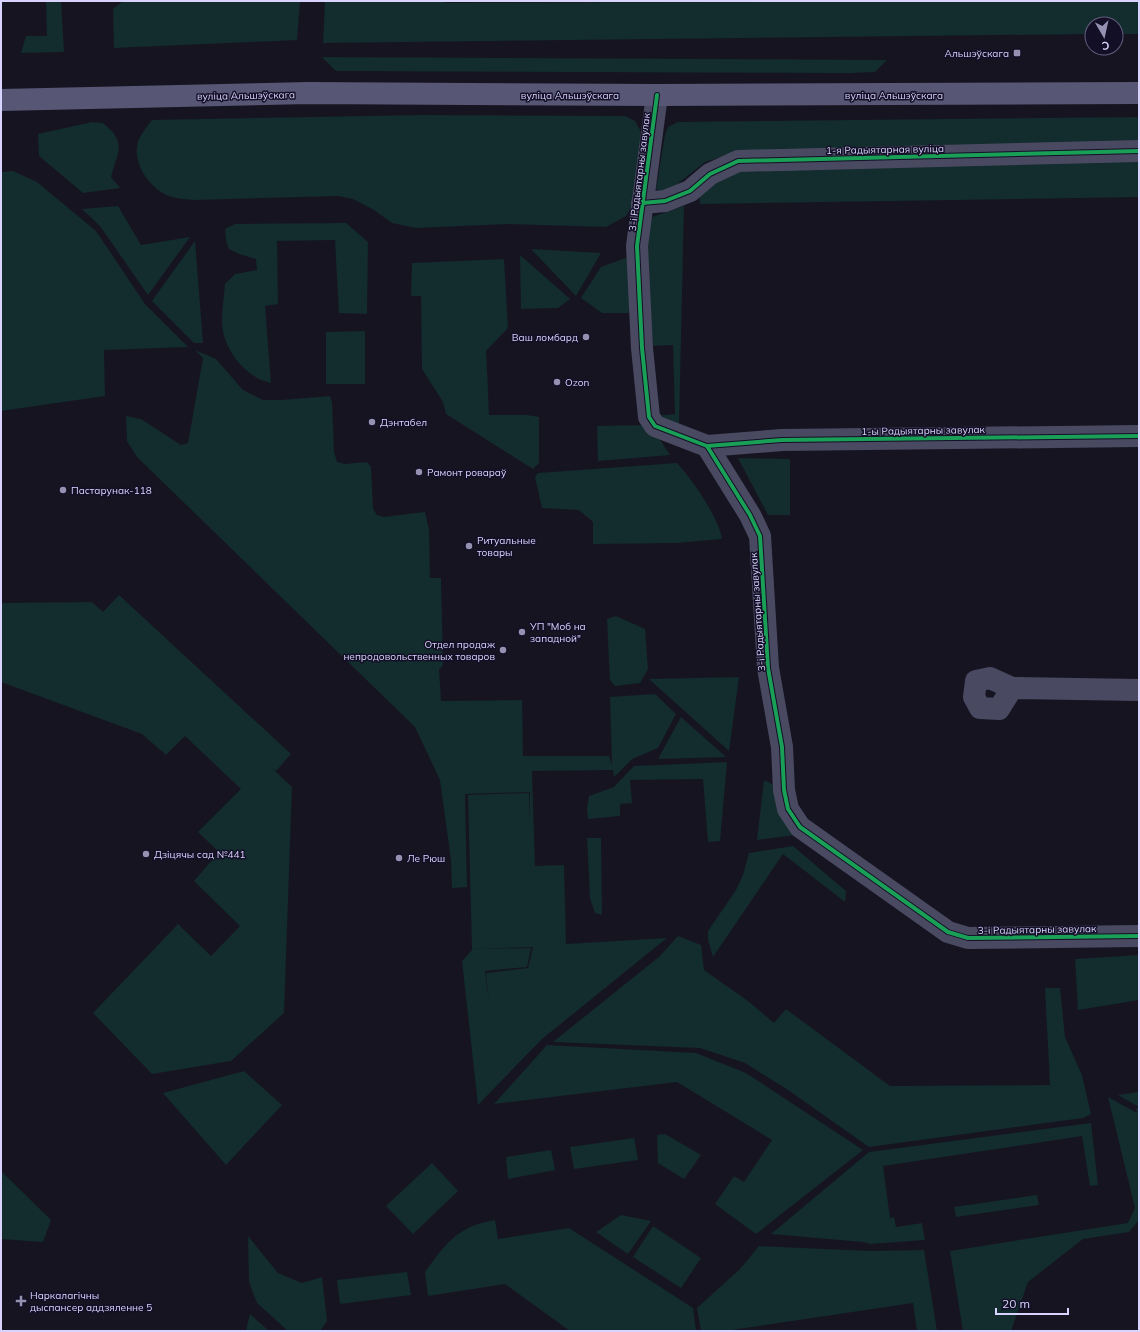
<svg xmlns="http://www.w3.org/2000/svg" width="1140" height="1332" viewBox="0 0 1140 1332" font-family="Mulish,sans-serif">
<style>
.green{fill:#132c2d}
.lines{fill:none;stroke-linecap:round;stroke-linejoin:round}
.street{stroke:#4a4962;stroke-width:22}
.secondary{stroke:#575674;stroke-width:22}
.cycleway-casing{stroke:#130f26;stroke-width:6}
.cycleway{stroke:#1a9f57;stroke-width:4}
.poi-dot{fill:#9591b1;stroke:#130f26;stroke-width:1.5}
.labels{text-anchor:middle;stroke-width:3;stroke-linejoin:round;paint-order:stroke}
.poi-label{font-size:10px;fill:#d9d4ff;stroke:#130f26;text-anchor:start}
.street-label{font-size:10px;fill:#d9d4ff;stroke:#130f26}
</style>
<rect width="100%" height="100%" fill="#161421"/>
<g class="green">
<path d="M 46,1 L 61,1 L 64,52 L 21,53 L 26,36 L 47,36 Z"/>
<path d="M 123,1 L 300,1 L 297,40 L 114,48 L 113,9 Z"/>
<path d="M 325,1 L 444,1 L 445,3 L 1139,1 L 1139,34 L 1116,34 L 1116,24 L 1092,24 L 1092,34 L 323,43 Z"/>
<path d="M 322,57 L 887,60 L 875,72 L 850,73 L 336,71 Z"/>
<path d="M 422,115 L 625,116 L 635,121 L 640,130 L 641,140 L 634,203 L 626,216 L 606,227 L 508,224 L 416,228 L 392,223 L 374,210 L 353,199 L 338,196 L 194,200 C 187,199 178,199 172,197 C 153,192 134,167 137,147 C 138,136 146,128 152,120 Z"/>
<path d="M 1139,117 L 1139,143 L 734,153 L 705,162 L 675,186 L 665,192 L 656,189 L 665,135 L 668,127 L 678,122 Z"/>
<path d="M 92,122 L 103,123 C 128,143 117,153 111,177 L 120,188 L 83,193 L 39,156 L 38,134 Z"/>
<path d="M 1139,161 L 1139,197 L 700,204 L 699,190 L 732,170 Z"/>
<path d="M 13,171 L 37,182 L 96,231 L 145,304 L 188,347 L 104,350 L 105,396 L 1,411 L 1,172 Z"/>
<path d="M 118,206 L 141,245 L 190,237 L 148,295 L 100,226 L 82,209 Z"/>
<path d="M 684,206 L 679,425 L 656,416 L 675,414 L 673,345 L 653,346 C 648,308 640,254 652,217 Z"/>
<path d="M 346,223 L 368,242 L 367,314 L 339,313 L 335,240 L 277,241 L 278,304 L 265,306 L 271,383 C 265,381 259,380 254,376 C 236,364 222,343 222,321 C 222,309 224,296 225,284 L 235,274 L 257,270 L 256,259 L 239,254 L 229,249 L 226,240 L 225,229 L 235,224 Z"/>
<path d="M 195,241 L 203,343 L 194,343 L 152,301 Z"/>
<path d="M 531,249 L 601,253 L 576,296 Z"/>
<path d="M 520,255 L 570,299 L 558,308 L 521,309 Z"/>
<path d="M 631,256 L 631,313 L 602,313 L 581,298 L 601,267 Z"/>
<path d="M 504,259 L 508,328 L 486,351 L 487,368 L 485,369 L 487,369 L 489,415 L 527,415 L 539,417 L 539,463 L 533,469 L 446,414 L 443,402 L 422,369 L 421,296 L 411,296 L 412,263 Z"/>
<path d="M 365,331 L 365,384 L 326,384 L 326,332 Z"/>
<path d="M 195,350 L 216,359 L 243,390 L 263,400 L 281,400 L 330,396 L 332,402 L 334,452 L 337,462 L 345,464 L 367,462 L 371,467 L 373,509 L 377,515 L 383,517 L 425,512 L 429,530 L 430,578 L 441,578 L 443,665 L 439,670 L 441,701 L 522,700 L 523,756 L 609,756 L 612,765 L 610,697 L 655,694 L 676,714 L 658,748 L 632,759 L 614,777 L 613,770 L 532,771 L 535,866 L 564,865 L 566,944 L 667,938 L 542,1039 L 478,1105 L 462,961 L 473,949 L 531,948 L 527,967 L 485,971 L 489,1003 L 486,973 L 528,968 L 533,947 L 472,949 L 468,795 L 529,793 L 530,820 L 530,792 L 465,794 L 467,887 L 452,888 L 451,860 L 440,780 L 415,727 L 137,457 L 127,441 L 126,416 L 141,419 L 181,445 L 188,443 L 203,358 Z"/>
<path d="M 650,425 L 670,455 L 598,461 L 597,426 Z"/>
<path d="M 738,458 L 790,459 L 790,515 L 768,515 Z"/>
<path d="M 677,463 C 692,479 719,518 722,539 L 676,543 L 593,544 L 593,522 L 579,510 L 542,508 L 535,477 L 538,473 Z"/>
<path d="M 119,595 L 291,754 L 276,771 L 272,768 L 292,787 L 284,1013 L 231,1061 L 152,1074 L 93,1013 L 178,924 L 211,956 L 240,926 L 194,881 L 219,852 L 198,832 L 241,789 L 185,736 L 166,755 L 142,734 L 1,682 L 1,603 L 92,602 L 103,612 Z"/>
<path d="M 616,616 L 645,629 L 648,669 L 640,683 L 615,686 L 610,680 L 607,619 Z"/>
<path d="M 739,677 L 729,751 L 649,679 Z"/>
<path d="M 681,717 L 726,757 L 658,759 Z"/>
<path d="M 727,762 L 720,841 L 708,842 L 703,779 L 630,780 L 632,803 L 620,804 L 620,816 L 588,819 L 587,808 L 589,796 L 614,787 L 634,766 Z"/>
<path d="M 764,780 L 776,786 C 779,810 778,817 796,835 L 757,840 Z"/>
<path d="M 587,838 L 601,838 L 602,915 L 595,913 L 590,898 Z"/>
<path d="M 793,846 L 846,891 L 845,902 L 783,854 L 713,957 L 708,940 L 708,931 L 736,890 L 743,875 L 749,853 Z"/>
<path d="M 678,936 L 701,945 L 704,970 L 748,1001 L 774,1023 L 786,1009 L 890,1086 L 1050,1085 L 1045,988 L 1060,988 L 1065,1037 L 1082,1075 L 1091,1114 L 1083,1118 L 869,1147 L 788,1090 L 745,1063 L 700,1048 L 553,1042 L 660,956 Z"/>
<path d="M 1139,955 L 1139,1000 L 1078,1010 L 1075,959 Z"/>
<path d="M 547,1045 L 696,1053 L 746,1073 L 863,1150 L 756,1234 L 715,1204 L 734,1176 L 744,1182 L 772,1140 L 677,1082 L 494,1104 Z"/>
<path d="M 244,1071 L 282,1105 L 226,1165 L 163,1093 Z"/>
<path d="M 1139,1092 L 1139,1107 L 1118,1095 Z"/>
<path d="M 1108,1097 L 1137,1113 L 1136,1108 L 1139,1108 L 1139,1220 L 1129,1232 L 1083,1239 L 1028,1282 L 1011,1331 L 963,1331 L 950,1251 L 1128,1223 L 1135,1208 Z"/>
<path d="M 1091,1123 L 1098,1185 L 1090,1186 L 1082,1136 L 883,1166 L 890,1218 L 894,1217 L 896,1227 L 922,1223 L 925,1240 L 870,1244 L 863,1242 L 771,1234 L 869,1152 Z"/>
<path d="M 665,1134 L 701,1155 L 684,1179 L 658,1163 L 657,1135 Z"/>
<path d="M 634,1138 L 638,1160 L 574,1169 L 570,1147 Z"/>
<path d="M 551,1150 L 555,1170 L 508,1179 L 506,1157 Z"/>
<path d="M 432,1163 L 458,1191 L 413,1234 L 386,1206 Z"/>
<path d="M 1,1171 L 51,1220 L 43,1242 L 1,1239 Z"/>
<path d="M 1037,1195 L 1039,1205 L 956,1217 L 954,1207 Z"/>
<path d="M 621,1215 L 651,1221 L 628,1254 L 596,1232 Z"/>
<path d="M 495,1220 L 498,1239 L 569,1228 L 693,1308 L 696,1331 L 570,1331 L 505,1284 L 428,1296 L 425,1272 C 446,1243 458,1226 495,1220 Z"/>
<path d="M 653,1226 L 701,1258 L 681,1288 L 633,1257 Z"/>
<path d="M 248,1236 L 278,1273 L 302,1283 L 322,1277 L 327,1321 L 320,1331 L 288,1331 L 257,1303 L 249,1282 Z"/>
<path d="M 759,1246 L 871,1251 L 924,1250 L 937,1331 L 917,1331 L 913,1303 L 725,1331 L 701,1331 L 697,1308 L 740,1269 Z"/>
<path d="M 407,1272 L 411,1295 L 340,1304 L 337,1280 Z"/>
<path d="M 250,1314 L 269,1331 L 246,1331 Z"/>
</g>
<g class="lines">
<g class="street">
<path d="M 657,95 L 637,246 L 642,348 L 649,417 L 655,426 L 707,446 L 750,515 L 760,536 L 768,668 L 782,747 L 784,790 L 788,809 L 800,827 L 948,932 L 968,938 L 1139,936"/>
<path d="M 642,203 L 665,201 L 690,191 L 710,174 L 738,161 L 1139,151"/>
<path d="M 707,446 L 782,440 L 1139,436"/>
<path d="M 1012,688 L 999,709 L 980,708 L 974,697 L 976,681 L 990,678 L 1012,688 L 1139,690"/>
</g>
<path class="secondary" d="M 1,100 L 309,93 L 657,95 L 1139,93"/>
<defs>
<g id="cycleway">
<path d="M 657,95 L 637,246 L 642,348 L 649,417 L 655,426 L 707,446 L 750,515 L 760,536 L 768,668 L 782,747 L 784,790 L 788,809 L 800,827 L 948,932 L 968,938 L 1139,936"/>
<path d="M 642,203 L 665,201 L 690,191 L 710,174 L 738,161 L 1139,151"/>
<path d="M 707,446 L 782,440 L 1139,436"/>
</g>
</defs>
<use href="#cycleway" class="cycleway-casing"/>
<use href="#cycleway" class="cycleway"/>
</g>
<g class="poi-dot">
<rect x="1013" y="49" width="8" height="8" rx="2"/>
<circle cx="586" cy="337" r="4"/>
<circle cx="557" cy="382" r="4"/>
<circle cx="372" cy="422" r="4"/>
<circle cx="419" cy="472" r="4"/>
<circle cx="63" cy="490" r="4"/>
<circle cx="469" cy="546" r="4"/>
<circle cx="522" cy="632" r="4"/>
<circle cx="503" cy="650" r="4"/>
<circle cx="146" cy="854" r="4"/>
<circle cx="399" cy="858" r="4"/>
<path d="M19 1295h4v4h4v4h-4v4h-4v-4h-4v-4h4z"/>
</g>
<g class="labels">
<g class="poi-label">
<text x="1009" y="57" text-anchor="end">Альшэўскага</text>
<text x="578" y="341" text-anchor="end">Ваш ломбард</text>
<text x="565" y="386">Ozon</text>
<text x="380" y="426">Дэнтабел</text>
<text x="427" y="476">Рамонт ровараў</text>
<text x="71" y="494">Пастарунак-118</text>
<text x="477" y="544">Ритуальные<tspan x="477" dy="12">товары</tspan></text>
<text x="530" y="630">УП "Моб на<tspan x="530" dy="12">западной"</tspan></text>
<text x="495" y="648" text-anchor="end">Отдел продаж<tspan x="495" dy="12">непродовольственных товаров</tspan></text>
<text x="154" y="858">Дзіцячы сад №441</text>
<text x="407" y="862">Ле Рюш</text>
<text x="30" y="1299">Наркалагічны<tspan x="30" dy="12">дыспансер аддзяленне 5</tspan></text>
</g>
<g class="street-label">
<text transform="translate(246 95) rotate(-1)" y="4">вуліца Альшэўскага</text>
<text x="570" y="99">вуліца Альшэўскага</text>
<text x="894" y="99">вуліца Альшэўскага</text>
<text transform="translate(885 149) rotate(-1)" y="4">1-я Радыятарная вуліца</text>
<text transform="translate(639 172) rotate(-83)" y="4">3-і Радыятарны завулак</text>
<text transform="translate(923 430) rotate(-1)" y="4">1-ы Радыятарны завулак</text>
<text transform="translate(757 612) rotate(-94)" y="4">3-і Радыятарны завулак</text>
<text transform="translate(1037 929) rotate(-1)" y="4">3-і Радыятарны завулак</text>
</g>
</g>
<rect width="1140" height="1332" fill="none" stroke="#d9d4ff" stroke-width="4"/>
<g transform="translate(1104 36) rotate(171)"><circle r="19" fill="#130f26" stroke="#625e7d"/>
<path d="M0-3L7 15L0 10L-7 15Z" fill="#9591b1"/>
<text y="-6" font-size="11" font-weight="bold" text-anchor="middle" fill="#d9d4ff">С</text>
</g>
<path d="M996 1308v6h72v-6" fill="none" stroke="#d9d4ff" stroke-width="2"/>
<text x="1002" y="1308" font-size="12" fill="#d9d4ff" stroke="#130f26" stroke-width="3" paint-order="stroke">20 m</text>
</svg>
